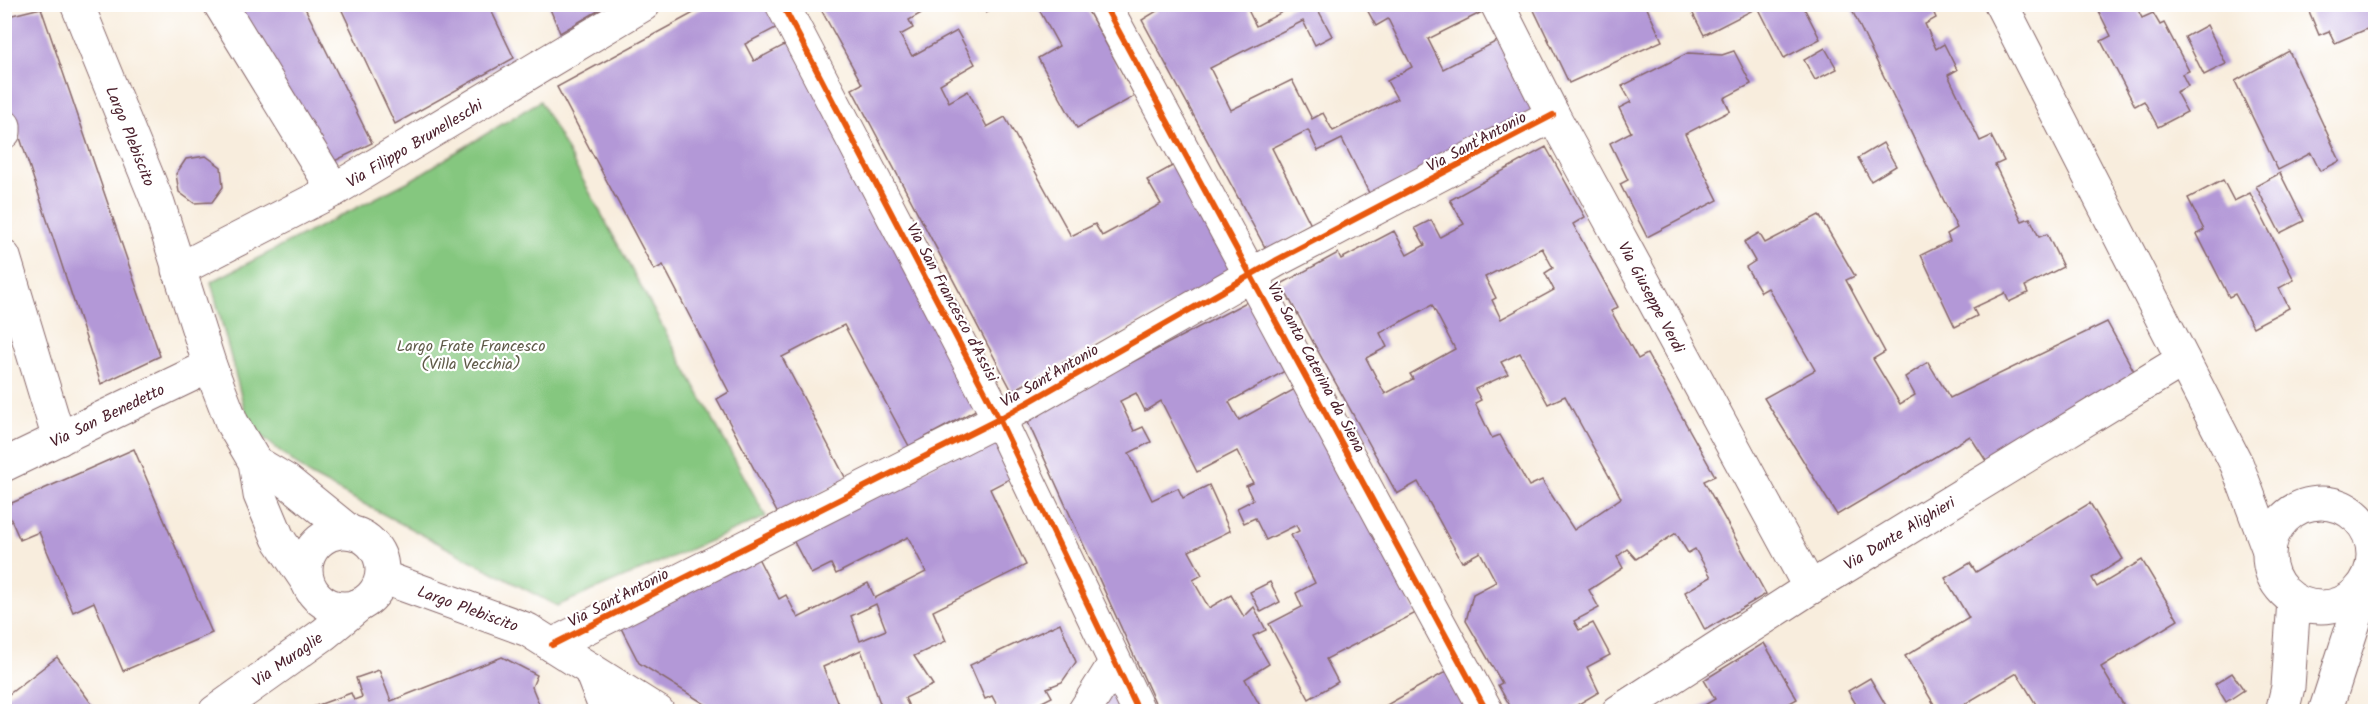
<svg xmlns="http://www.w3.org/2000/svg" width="2380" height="716" viewBox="0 0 2380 716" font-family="Kalam,sans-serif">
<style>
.green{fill:#85c77f;stroke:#687355;stroke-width:1.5}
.building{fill:#b398d7;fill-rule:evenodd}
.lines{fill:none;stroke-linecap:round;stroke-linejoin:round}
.street-casing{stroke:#876769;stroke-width:35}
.secondary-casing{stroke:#876769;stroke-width:35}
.street{stroke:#fff;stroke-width:33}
.secondary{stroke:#fff;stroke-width:33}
.cycleway-casing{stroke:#fff;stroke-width:10}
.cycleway{stroke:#e8590c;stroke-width:6}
.labels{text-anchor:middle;stroke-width:4.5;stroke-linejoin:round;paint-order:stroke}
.street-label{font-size:16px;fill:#4a1f2b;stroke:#fff}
.park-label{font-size:16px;fill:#5f5a48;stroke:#fff}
</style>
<rect width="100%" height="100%" fill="#fff"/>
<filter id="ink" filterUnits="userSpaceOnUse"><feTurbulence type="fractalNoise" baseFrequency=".0167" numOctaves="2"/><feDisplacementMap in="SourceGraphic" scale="12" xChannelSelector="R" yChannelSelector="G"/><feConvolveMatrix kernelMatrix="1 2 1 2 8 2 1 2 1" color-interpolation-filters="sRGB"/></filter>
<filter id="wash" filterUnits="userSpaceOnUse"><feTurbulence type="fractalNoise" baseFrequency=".008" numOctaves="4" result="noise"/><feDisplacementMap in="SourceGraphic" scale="24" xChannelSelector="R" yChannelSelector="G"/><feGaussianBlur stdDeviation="1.35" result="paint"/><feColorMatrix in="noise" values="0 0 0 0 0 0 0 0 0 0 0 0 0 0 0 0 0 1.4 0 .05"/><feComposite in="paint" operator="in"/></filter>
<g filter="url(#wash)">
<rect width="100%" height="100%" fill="#f8eddd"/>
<path class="green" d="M 540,101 L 766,517 L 557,606 L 311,476 L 249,426 L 211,282 L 411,180 Z"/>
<g id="blocks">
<g class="building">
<path d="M 230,4 L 303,4 L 372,143 L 322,167 Z"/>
<path d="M 339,4 L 488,4 L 514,58 L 395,124 Z"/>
<path d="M 548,4 L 601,4 L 603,8 L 560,33 Z"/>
<path d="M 710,4 L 775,4 L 785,23 L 745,44 L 754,61 L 796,39 L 985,405 L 909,446 L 844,325 L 782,357 L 846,479 L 779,516 L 717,399 L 729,392 L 663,265 L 654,270 L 557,87 Z"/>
<path d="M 818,4 L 937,4 L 909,20 L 913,28 L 900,35 L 912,56 L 957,31 L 975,64 L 940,84 L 949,102 L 968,91 L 987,127 L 1005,117 L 1071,236 L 1095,224 L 1102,236 L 1161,204 L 1147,180 L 1185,159 L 1243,266 L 1012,391 L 852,89 L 862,84 Z"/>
<path d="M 981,4 L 1003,4 L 986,13 Z"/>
<path d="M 1036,4 L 1084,4 L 1135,96 L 1077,128 L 1038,58 L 1059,46 Z"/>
<path d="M 1154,4 L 1245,4 L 1256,26 L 1297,4 L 1315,4 L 1332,36 L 1315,45 L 1303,21 L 1210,68 L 1231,110 L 1292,80 L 1312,119 L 1323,113 L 1333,131 L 1397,99 L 1387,81 L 1412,67 L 1388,19 L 1376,26 L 1364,4 L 1484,4 L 1486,10 L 1428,39 L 1443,69 L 1501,39 L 1536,110 L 1371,197 L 1342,139 L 1318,151 L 1308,130 L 1272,148 L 1312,227 L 1267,251 L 1142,20 L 1157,11 Z"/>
<path d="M 1531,4 L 1645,4 L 1662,41 L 1569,83 Z"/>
<path d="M 1688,4 L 1753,4 L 1755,9 L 1704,35 Z"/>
<path d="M 1763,4 L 1802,4 L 1820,39 L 1784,58 L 1758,7 Z"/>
<path d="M 1849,4 L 1930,4 L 1936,18 L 1925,24 L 1936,49 L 1944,44 L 1957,70 L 1948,75 L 1980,141 L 1991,136 L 2004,161 L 1995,165 L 2022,221 L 2030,218 L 2039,237 L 2047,234 L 2063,267 L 2025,286 L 2028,293 L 2009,302 L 2005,293 L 1973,308 L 1977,316 L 1955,327 L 1921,255 L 1950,241 L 1947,234 L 1957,228 Z"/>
<path d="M 2098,4 L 2135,4 L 2142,18 L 2153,13 L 2160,25 L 2164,23 L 2189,71 L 2182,74 L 2188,86 L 2176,92 L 2187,112 L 2158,127 L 2144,101 L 2135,106 L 2101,41 L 2111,36 L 2096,6 Z"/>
<path d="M 2306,4 L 2376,4 L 2376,25 L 2335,43 L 2329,31 L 2319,35 Z"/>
<path d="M 41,8 L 160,356 L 101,384 L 4,89 L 4,17 Z"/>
<path d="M 2207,25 L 2226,64 L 2204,75 L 2185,37 Z"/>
<path d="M 1825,48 L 1837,69 L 1815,80 L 1804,60 Z"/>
<path d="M 1734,51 L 1751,84 L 1724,98 L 1730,111 L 1685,134 L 1718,200 L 1647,237 L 1620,184 L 1628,180 L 1610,143 L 1631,132 L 1619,108 L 1631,102 L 1622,86 L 1688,53 L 1722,55 Z"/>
<path d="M 2289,51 L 2340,161 L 2320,171 L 2311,153 L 2278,170 L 2235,81 Z"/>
<path d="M 1883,143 L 1896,166 L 1871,181 L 1858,158 Z"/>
<path d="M 1546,147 L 1585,217 L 1573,224 L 1618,307 L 1611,311 L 1638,359 L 1647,354 L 1715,476 L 1704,481 L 1766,594 L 1705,630 L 1685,592 L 1711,577 L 1695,549 L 1688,553 L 1676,533 L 1636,559 L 1627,549 L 1617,557 L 1623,568 L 1589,590 L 1599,608 L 1574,621 L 1579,630 L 1593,623 L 1610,655 L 1587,667 L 1599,692 L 1567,711 L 1513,711 L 1498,685 L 1502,683 L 1466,621 L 1473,594 L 1496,582 L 1480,552 L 1462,562 L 1418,482 L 1397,494 L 1281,284 L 1338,253 L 1341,259 L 1394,231 L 1407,255 L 1425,245 L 1415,228 L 1431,220 L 1440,237 L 1464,224 L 1450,200 ZM 1542,248 L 1553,268 L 1545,273 L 1554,290 L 1501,319 L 1492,300 L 1496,298 L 1485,277 ZM 1432,305 L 1455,349 L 1410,374 L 1413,379 L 1385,394 L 1366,358 L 1387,347 L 1380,333 ZM 1520,353 L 1548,404 L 1565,396 L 1621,498 L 1574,530 L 1542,480 L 1529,486 L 1500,435 L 1492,438 L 1475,403 L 1481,400 L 1475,389 L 1508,374 L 1501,362 Z"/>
<path d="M 206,156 L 221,167 L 223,187 L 212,202 L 194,203 L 179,192 L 176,174 L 186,159 Z"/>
<path d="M 2280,173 L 2304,221 L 2280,233 L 2256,186 Z"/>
<path d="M 2223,180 L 2234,201 L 2250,193 L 2294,280 L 2279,288 L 2289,308 L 2253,327 L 2235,294 L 2229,297 L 2197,234 L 2204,230 L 2188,198 Z"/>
<path d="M 1819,215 L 1855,276 L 1846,280 L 1885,352 L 1873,359 L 1900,404 L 1915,395 L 1905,377 L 1928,362 L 1950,398 L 2107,322 L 2135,373 L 1988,464 L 1970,436 L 1837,515 L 1764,398 L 1815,370 L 1768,288 L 1761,292 L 1746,267 L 1755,261 L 1744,242 L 1759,233 L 1765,243 Z"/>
<path d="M 1256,297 L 1294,366 L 1229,402 L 1239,420 L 1304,384 L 1416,613 L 1326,659 L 1338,682 L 1309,699 L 1269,624 L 1302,607 L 1296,593 L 1315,583 L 1291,535 L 1299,531 L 1296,525 L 1266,540 L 1255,518 L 1244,523 L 1237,508 L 1253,500 L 1246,486 L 1253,483 L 1237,451 L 1197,472 L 1161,401 L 1145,411 L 1136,393 L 1120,401 L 1134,431 L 1143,427 L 1151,442 L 1129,453 L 1152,500 L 1178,488 L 1183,498 L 1209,485 L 1230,531 L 1189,551 L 1202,575 L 1193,580 L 1209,608 L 1231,595 L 1244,617 L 1254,607 L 1266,630 L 1253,636 L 1269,664 L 1245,679 L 1263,711 L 1159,711 L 1026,418 Z"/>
<path d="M 999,432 L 1019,474 L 990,489 L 1026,565 L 933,611 L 946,641 L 914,656 L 933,685 L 905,698 L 911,711 L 868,711 L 881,706 L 861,650 L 823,667 L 841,711 L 716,711 L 639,663 L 620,626 L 757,556 L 779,599 L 786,595 L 798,618 L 868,583 L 875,598 L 926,572 L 908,537 L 836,574 L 831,564 L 811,574 L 792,538 ZM 876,604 L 886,630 L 860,641 L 851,616 Z"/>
<path d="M 134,449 L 212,633 L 123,671 L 94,602 L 73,612 L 39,532 L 20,540 L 5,506 Z"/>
<path d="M 2090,503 L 2123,559 L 2092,578 L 2097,587 L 2142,560 L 2178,620 L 2101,667 L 2127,711 L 2040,711 L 2017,673 L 1953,711 L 1938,711 L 1905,656 L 1969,618 L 1945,578 L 1970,563 L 1976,572 Z"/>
<path d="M 1270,582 L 1280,602 L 1261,612 L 1250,592 Z"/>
<path d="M 1060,623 L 1076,662 L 1062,682 L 1047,688 L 1052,697 L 1030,708 L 1032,711 L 1000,711 L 992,696 L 985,699 L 970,665 Z"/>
<path d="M 1764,643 L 1797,699 L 1776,711 L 1695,711 L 1715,699 L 1704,680 Z"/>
<path d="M 57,657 L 97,711 L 4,711 L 4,698 Z"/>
<path d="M 502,657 L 537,675 L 532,687 L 542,711 L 302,711 L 351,693 L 354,700 L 362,697 L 356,678 L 379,670 L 391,701 Z"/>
<path d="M 1456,666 L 1480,711 L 1376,711 Z"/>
<path d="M 2232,673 L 2244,690 L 2226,702 L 2215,684 Z"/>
<path d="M 1870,678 L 1888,709 L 1884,711 L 1860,711 L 1848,691 Z"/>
<path d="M 1112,692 L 1122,711 L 1101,711 Z"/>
</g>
</g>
</g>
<g filter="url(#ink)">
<use href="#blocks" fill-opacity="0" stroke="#876769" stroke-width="1.5"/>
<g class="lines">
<defs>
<g id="street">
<path d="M 220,4 L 334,190"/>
<path d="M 782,4 L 999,419 L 1139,712"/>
<path d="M 1104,4 L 1487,712"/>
<path d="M 1497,4 L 1553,115 L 1810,588"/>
<path d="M 2001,4 L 2237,465 L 2268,548"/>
<path d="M 4,126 L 4,132"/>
<path d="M 4,257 L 59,439"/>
<path d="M 178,270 L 334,190 L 644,4"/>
<path d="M 4,465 L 210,366"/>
<circle cx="2321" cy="555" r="52"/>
<path d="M 552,645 L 999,419 L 1275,261 L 1553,115"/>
<path d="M 590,669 L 607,712"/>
<path d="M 1084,712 L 1115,663"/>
<path d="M 1618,712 L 1810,588 L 2183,360"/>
<path d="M 2282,712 L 2288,687 L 2294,600"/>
<path d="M 2325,712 L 2368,579"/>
</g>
<g id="secondary">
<path d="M 77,4 L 158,203 L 210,366 L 232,423 L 255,462 L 260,495 L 278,538 L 307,581"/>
<path d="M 255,462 L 287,481 L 350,532"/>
<circle cx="344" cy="570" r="38"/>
<path d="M 382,577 L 528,630 L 658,712"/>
<path d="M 215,712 L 324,634 L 359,605"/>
</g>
</defs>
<use href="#street" class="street-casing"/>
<use href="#secondary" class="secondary-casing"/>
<use href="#street" class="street"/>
<use href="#secondary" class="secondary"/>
<defs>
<g id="cycleway">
<path d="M 782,4 L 999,419 L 1139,712"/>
<path d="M 1104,4 L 1487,712"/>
<path d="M 552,645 L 999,419 L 1275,261 L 1553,115"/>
</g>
</defs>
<use href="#cycleway" class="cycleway-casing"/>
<use href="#cycleway" class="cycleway"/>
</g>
</g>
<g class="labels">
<g class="street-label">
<text transform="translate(131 136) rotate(68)" y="6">Largo Plebiscito</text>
<text transform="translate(1476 141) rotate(-28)" y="6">Via Sant'Antonio</text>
<text transform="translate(414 143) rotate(-31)" y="6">Via Filippo Brunelleschi</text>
<text transform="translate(1652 297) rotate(62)" y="6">Via Giuseppe Verdi</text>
<text transform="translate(953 302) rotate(62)" y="6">Via San Francesco d'Assisi</text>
<text transform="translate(1317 367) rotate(62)" y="6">Via Santa Caterina da Siena</text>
<text transform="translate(1049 375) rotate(-30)" y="6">Via Sant'Antonio</text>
<text transform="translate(107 415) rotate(-26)" y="6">Via San Benedetto</text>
<text transform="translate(1899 533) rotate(-31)" y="6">Via Dante Alighieri</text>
<text transform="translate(618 597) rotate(-27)" y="6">Via Sant'Antonio</text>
<text transform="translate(468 608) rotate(20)" y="6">Largo Plebiscito</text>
<text transform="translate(287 659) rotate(-35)" y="6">Via Muraglie</text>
</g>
<g class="park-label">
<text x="471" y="351">Largo Frate Francesco<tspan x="471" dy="18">(Villa Vecchia)</tspan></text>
</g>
</g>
<rect width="2380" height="716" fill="none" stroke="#fff" stroke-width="24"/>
</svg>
